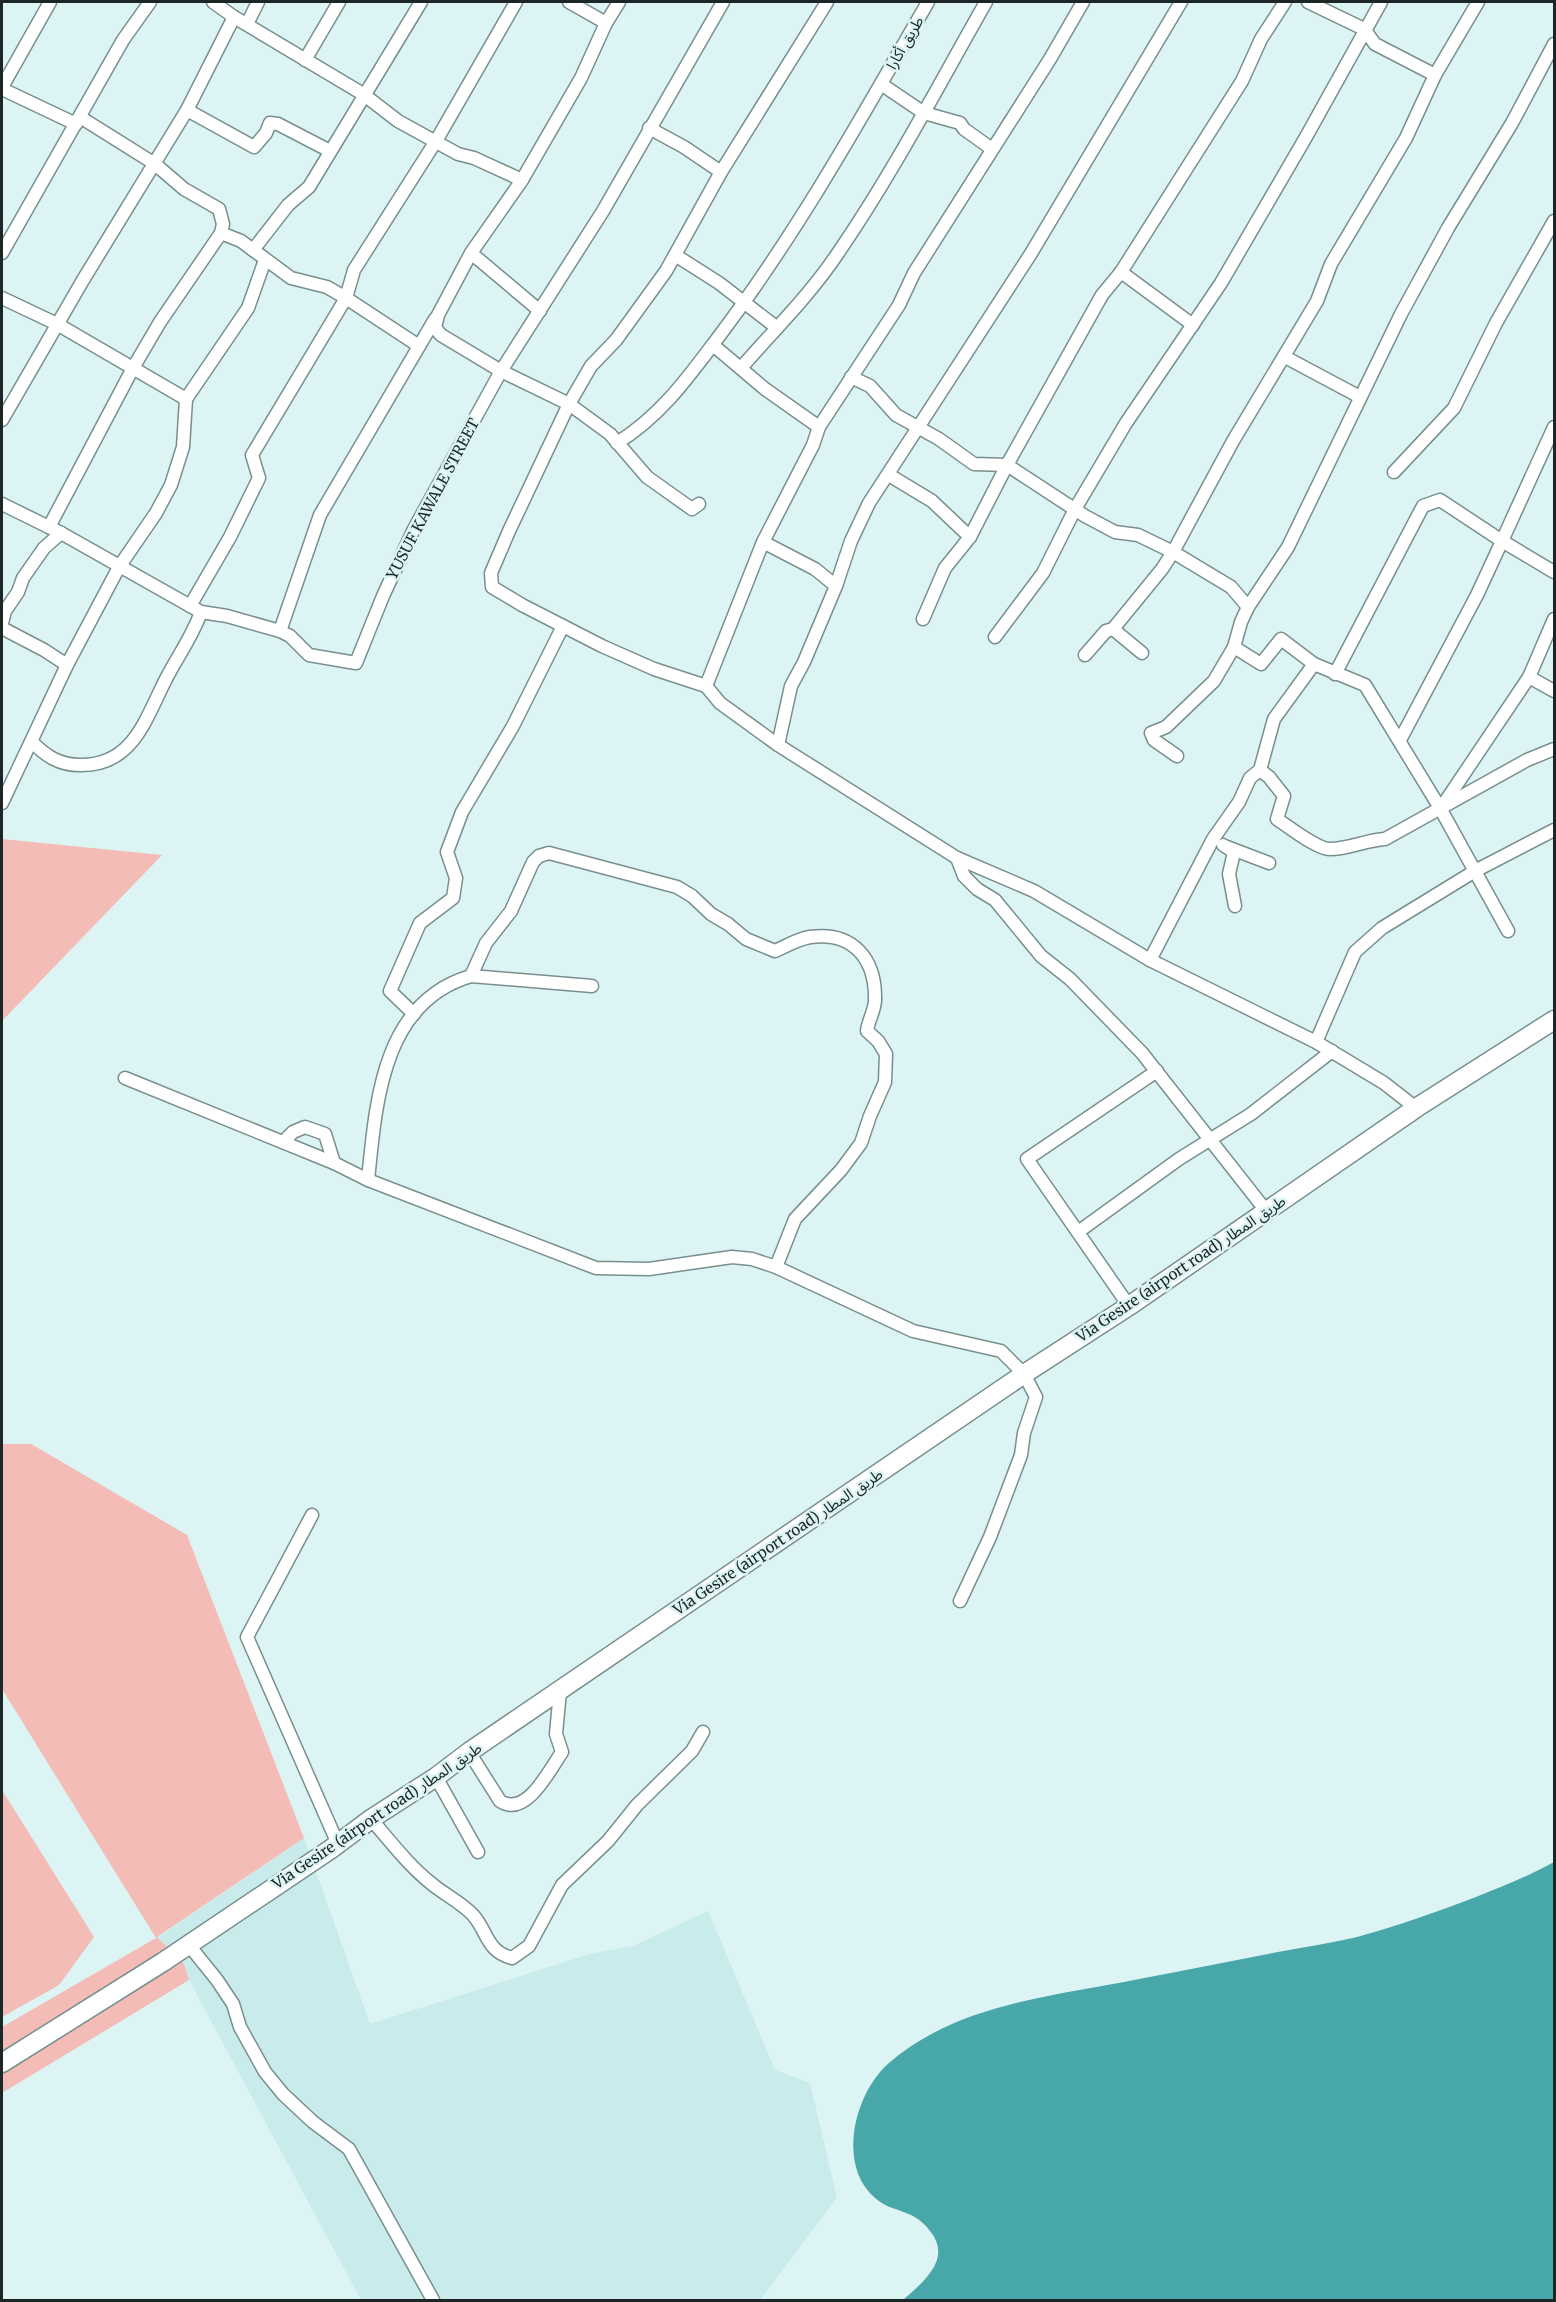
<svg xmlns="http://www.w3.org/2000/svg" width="1556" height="2302" viewBox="0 0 1556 2302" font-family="Merriweather,'Noto Sans Arabic',serif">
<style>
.built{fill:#c9ebeb}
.green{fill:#f4bcb6}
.water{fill:#48a7a9}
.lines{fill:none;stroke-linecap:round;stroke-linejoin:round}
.street-casing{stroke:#798f8f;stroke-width:15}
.secondary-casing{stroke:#798f8f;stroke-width:21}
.street{stroke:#fff;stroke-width:12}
.secondary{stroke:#fff;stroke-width:18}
.labels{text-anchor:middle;stroke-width:5;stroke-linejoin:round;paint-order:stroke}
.street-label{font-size:15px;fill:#1d2626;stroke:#dcf4f4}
</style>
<rect width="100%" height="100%" fill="#dcf4f4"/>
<path class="built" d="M 304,1838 L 370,2024 L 590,1954 L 633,1946 L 708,1911 L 775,2070 L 810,2083 L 837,2198 L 760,2300 L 361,2300 L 189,1980 L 184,1964 L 157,1938 Z"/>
<g class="green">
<path d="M 2,839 L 162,855 L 2,1021 Z"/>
<path d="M 2,1444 L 31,1444 L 187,1535 L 304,1838 L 157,1937 L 184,1964 L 189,1980 L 2,2093 L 2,2027 L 156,1938 L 2,1689 Z"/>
<path d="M 2,1790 L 94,1937 L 59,1985 L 2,2017 Z"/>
</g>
<path class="water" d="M 1554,1862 L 1554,2300 L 903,2300 C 923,2282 953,2259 930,2231 C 925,2224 919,2219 911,2215 C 898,2209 886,2208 875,2198 C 836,2165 855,2092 889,2063 C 957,2004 1054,1996 1139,1979 C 1185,1970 1231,1961 1278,1952 C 1304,1947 1331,1943 1357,1937 C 1397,1926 1437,1912 1476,1897 C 1503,1886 1529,1876 1554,1862 Z"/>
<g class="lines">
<defs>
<g id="street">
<path d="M 213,2 L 234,17 L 363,94 L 398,121 L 458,154 L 474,158 L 522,180"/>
<path d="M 569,2 L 606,23"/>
<path d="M 619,2 L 606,23 L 581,78 L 522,180 L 471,253 L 438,315 L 435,328 L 441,335 L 501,371 L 569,404 L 610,434 L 647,477 L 692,509 L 699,504"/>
<path d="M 827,2 L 721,172 L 666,271 L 616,340 L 591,366 L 569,404 L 509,531 L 491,573 L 492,587 L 522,605 L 602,646 L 654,669 L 706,686 L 720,703 L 778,745 L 957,858 L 1034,891 L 1150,960 L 1316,1042 L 1384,1083 L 1416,1108"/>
<path d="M 1308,2 L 1364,29 L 1375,44 L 1435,75"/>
<path d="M 247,24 L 258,2"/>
<path d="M 305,60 L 339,2"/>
<path d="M 881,84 L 924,113 L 960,123 L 964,129 L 992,149"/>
<path d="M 2,87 L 50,2"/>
<path d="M 2,89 L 76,124"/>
<path d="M 187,110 L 254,147 L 266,133 L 270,123 L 278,124 L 330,151"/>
<path d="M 649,128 L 684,147 L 721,172"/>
<path d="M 221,233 L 241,241 L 291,278 L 327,287 L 346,298 L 354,270 L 436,141 L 516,2"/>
<path d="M 253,250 L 288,205 L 309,187 L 421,2"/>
<path d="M 2,253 L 123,40 L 150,2"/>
<path d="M 471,253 L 540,311"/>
<path d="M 675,255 L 719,283 L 776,327"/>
<path d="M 1121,272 L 1193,325"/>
<path d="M 2,298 L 57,324 L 186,399 L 183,447 L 171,485 L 156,513 L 119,567 L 67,665 L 2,803"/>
<path d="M 713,345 L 765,389 L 819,427"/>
<path d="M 1285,357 L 1360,397"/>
<path d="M 741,368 C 774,330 810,295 838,253 C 893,173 938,86 986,2"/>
<path d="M 851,377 L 870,386 L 896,415 L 939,439 L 974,464 L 1007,465 L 1085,516 L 1115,532 L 1138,535 L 1173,552 L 1231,587 L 1248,607"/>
<path d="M 186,399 L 248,308 L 265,260"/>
<path d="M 2,420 L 83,280 L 187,110 L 234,17"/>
<path d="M 1554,427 L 1502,541 L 1554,572"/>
<path d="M 617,443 C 662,415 689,376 720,335 C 799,230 863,115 928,2"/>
<path d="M 1394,472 L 1454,408 L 1496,323 L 1554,221"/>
<path d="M 889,475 L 932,501 L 970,537"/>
<path d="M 2,504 L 61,533 L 201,612 L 227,616 L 280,631 L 290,636 L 309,655 L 356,663 L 383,596 L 414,529 L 501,371 L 603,211 L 723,2"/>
<path d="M 49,527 L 133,368 L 160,322 L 221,233 L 223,224 L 219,209 L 184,189 L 155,164 L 80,117"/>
<path d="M 763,542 L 815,569 L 836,586"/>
<path d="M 190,606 L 230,537 L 259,478 L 252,455 L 346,298 L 419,346"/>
<path d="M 923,619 L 945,568 L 970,537 L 1007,465 L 1102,295 L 1121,272 L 1242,81 L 1261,39 L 1285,2"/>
<path d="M 2,623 L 5,611 L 18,592 L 23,578 L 44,548 L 61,533"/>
<path d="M 2,628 L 44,650 L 67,665"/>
<path d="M 1113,629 L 1142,653"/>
<path d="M 280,631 L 320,515 L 435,319"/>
<path d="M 995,637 L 1043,573 L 1075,509 L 1126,423 L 1221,283 L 1306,137 L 1381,2"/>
<path d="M 1234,647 L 1261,664 L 1281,639 L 1314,664 L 1365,685 L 1440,808 L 1508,931"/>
<path d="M 1085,655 L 1106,631 L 1113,629 L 1162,569 L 1173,552 L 1233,441 L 1317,301 L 1331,264 L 1406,138 L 1435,75 L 1478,2"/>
<path d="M 1335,674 L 1423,506 L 1440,500 L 1502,541 L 1477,595 L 1400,740"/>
<path d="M 1529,677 L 1554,691"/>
<path d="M 706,686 L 763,542 L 813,445 L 819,427 L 899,305 L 914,273 L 1050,59 L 1083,2"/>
<path d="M 32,742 C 46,756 59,765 80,765 C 134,766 146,717 167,677 C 178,656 193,635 201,612"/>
<path d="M 778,745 L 791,686 L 804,662 L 836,586 L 851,541 L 869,503 L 1030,255 L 1181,2"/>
<path d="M 1177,756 L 1154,740 L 1151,733 L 1166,727 L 1214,681 L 1234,647 L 1241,622 L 1248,607 L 1288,547 L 1401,314 L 1448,228 L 1512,123 L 1554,44"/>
<path d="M 1260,770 L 1269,777 L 1284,796 L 1277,819 C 1289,827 1317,849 1330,849 C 1349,849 1366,840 1385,839 L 1527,760 L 1554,749"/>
<path d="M 1443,805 L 1529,677 L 1554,619"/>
<path d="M 1223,845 L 1234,852 L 1229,874 L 1235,906"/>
<path d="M 1227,847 L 1269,863"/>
<path d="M 957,858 L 964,876 L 977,889 L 995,900 L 1041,956 L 1070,979 L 1142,1053 L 1267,1212"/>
<path d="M 1150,960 L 1213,839 L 1239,802 L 1250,778 L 1260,770 L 1274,719 L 1314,664"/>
<path d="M 471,976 L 486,943 L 511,911 L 533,862 L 539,856 L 549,853 L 677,887 L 692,896 L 711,914 L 728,924 L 746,939 L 775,951 C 786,946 798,939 810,937 C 853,931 876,959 875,1000 C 875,1010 868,1021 867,1031 L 878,1041 L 886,1054 L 885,1082 L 870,1116 L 861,1143 L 841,1170 L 795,1219 L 776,1267"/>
<path d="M 414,1014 L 390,991 L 420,923 L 453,898 L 456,878 L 447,852 L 462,812 L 513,726 L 563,626"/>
<path d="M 1316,1042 L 1355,952 L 1382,928 L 1475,871 L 1554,830"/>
<path d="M 125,1078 L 334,1163 L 368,1180 L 596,1268 L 649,1269 L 732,1257 L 752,1259 L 776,1267 L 913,1331 L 1001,1351 L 1024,1374 L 1036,1397 L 1024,1433 L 1021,1455 L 990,1537 L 960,1601"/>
<path d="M 283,1142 L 293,1132 L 305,1127 L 325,1134 L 334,1163"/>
<path d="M 368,1180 C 376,1102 382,1002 471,976 L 592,986"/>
<path d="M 1078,1232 L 1179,1159 L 1251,1114 L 1332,1051"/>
<path d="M 1129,1306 L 1027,1159 L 1157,1071"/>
<path d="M 312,1515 L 247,1637 L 338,1844"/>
<path d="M 469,1752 L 500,1801 C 526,1818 549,1771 562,1752 L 556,1734 L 560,1691"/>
<path d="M 436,1777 L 478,1852"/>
<path d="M 371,1819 C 390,1841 409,1866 432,1884 C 445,1895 461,1902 473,1915 C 488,1932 486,1951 512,1958 L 529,1946 L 562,1885 L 608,1841 L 637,1805 L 692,1751 L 703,1732"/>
<path d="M 188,1944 L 217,1980 L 233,2004 L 240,2027 L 265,2072 L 283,2094 L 313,2122 L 349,2149 L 433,2300"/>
</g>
<path id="secondary" d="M 2,2063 L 163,1962 L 331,1849 L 371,1819 L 436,1777 L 469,1752 L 1024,1374 L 1129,1306 L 1416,1108 L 1554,1020"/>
</defs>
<use href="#street" class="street-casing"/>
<use href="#secondary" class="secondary-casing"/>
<use href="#street" class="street"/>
<use href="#secondary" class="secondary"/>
</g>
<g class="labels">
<g class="street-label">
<text transform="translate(905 43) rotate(-60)" y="5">طريق أكارا</text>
<text transform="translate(433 499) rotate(-62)" y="5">YUSUF KAWALE STREET</text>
<text transform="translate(1181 1269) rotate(-34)" y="5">Via Gesire (airport road) طريق المطار</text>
<text transform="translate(778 1542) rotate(-34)" y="5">Via Gesire (airport road) طريق المطار</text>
<text transform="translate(377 1816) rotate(-34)" y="5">Via Gesire (airport road) طريق المطار</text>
</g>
</g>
<rect width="1556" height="2302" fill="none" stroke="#1d2626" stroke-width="6"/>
</svg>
